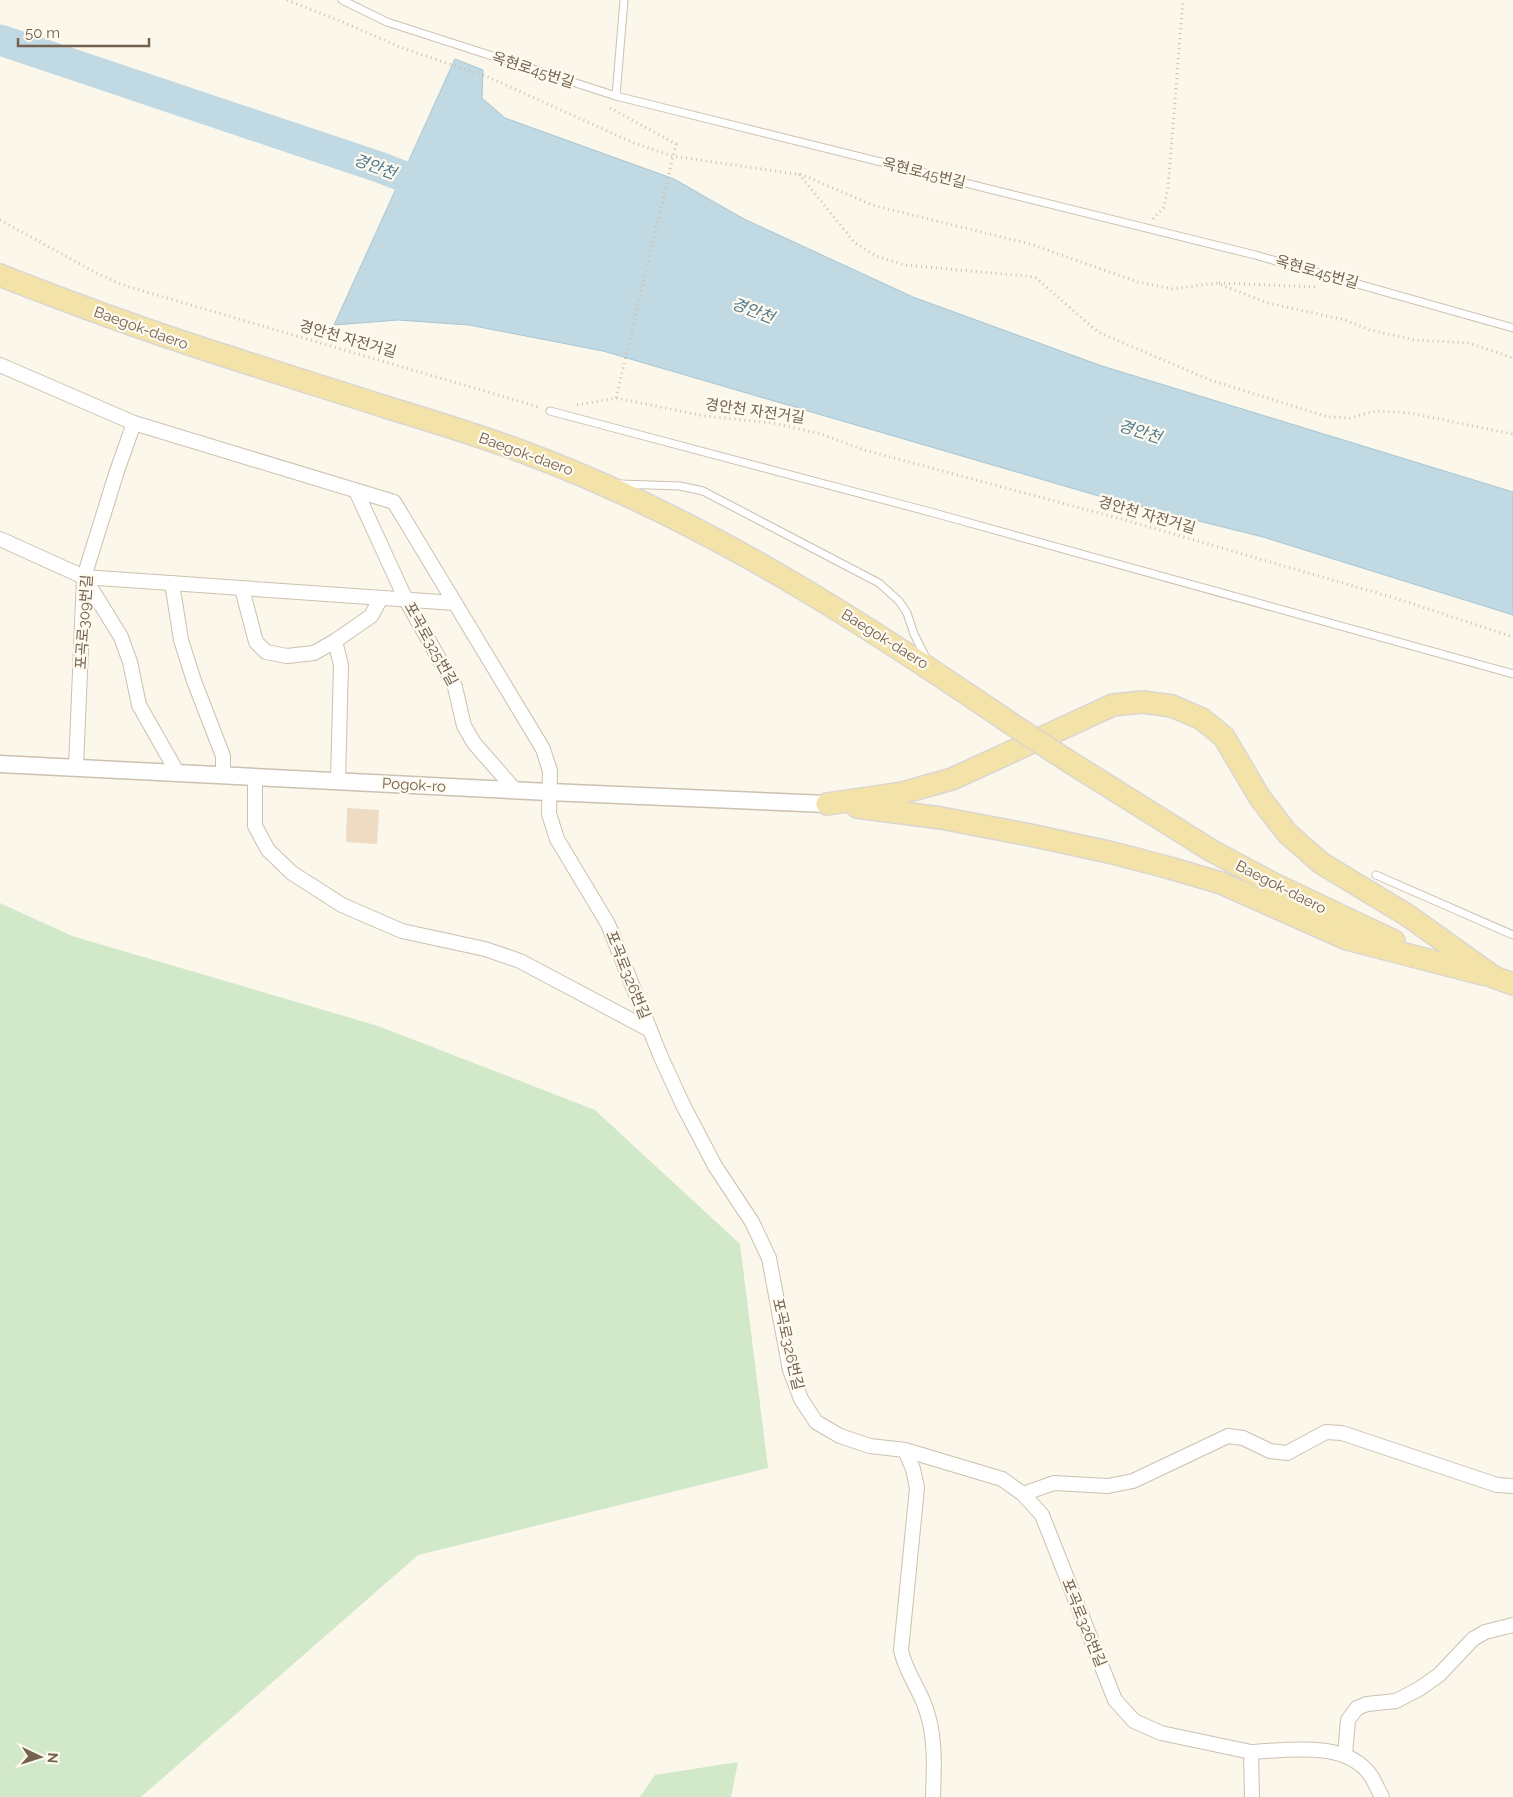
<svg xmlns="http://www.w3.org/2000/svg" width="1513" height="1797" viewBox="0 0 1513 1797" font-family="Raleway,'Noto Sans KR',sans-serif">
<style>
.green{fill:#d1e8c9}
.water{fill:#c0d9e3;stroke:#a7c6d4}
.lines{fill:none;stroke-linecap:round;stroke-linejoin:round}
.river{stroke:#c0d9e3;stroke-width:31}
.building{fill:#eedbc4}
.service-casing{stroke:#ccc1b1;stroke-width:9}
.minor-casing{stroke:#ccc1b1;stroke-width:16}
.tertiary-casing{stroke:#ccc1b1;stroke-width:19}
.primary-casing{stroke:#dbd6d1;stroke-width:24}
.path{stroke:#d3bfa7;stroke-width:3;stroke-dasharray:1 4;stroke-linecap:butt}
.service{stroke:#fff;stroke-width:7}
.minor{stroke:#fff;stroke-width:14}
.tertiary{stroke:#fff;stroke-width:16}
.primary{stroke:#f3e3a9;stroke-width:21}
.primary-bridge-casing{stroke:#dbd6d1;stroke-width:24;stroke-linecap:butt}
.primary-bridge{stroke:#f3e3a9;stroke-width:21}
.labels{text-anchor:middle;stroke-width:4.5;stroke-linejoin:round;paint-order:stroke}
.street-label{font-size:15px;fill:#74624f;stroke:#fefaf0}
.water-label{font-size:16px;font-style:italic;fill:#4e788b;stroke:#fefaf0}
</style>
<rect width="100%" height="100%" fill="#fbf7ea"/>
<g class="green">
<path d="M 0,903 L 72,936 L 378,1026 L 595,1110 L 740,1244 L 768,1468 L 418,1555 L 141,1797 L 0,1797 Z"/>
<path d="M 738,1762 L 731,1797 L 640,1797 L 655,1775 Z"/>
</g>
<path class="water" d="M 455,59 L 483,70 L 482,98 L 505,118 L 674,179 L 744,219 L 913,297 L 1102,366 L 1513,492 L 1513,615 L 1263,537 L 1102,497 L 603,351 L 469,325 L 398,320 L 334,325 Z"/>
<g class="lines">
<path class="river" d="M 0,40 L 379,167 L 441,191"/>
</g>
<path class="building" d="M 347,808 L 379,810 L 377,844 L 346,842 Z"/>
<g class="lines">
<defs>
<g id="service">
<path d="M 342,0 L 387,22 L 616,96 L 1255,255 L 1513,328"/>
<path d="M 616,96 L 624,0"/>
<path d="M 550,411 L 934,513 L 1513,674"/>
<path d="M 620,484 L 680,486 L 703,491 L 879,583 L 899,601 L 907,613 L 914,634 L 927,660"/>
<path d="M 1376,875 L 1513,935"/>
</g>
<g id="minor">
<path d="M 0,365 L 134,423 L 394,502 L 543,749 L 550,771 L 549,814 L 557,839 L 608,924 L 660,1055 L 683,1105 L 715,1166 L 752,1222 L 769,1258 L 790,1370 L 801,1399 L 816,1422 L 840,1436 L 870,1446 L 905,1450 L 1002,1479 L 1023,1494 L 1042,1515 L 1115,1700 L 1134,1721 L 1161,1733 L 1251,1752 L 1252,1797"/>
<path d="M 356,491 L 406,600 L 455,687 L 464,726 L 474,743 L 515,790"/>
<path d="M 0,539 L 84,577 L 455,603"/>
<path d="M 84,577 L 121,637 L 130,662 L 139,705 L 177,772"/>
<path d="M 172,583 L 181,640 L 194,681 L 223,756 L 223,775"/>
<path d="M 242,589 L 256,642 L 266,652 L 287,656 L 314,653 L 335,641 L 371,616 L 381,598"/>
<path d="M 335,641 L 341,665 L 338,781"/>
<path d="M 76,767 L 84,577 L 117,471 L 134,423"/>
<path d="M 255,776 L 255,826 L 268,850 L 292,873 L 342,905 L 402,931 L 485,949 L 520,961 L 650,1030"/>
<path d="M 905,1450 L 913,1469 L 917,1488 L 901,1650 C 905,1671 919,1688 926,1709 C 936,1738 934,1767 933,1797"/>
<path d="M 1023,1494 L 1054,1483 L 1108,1486 L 1133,1481 L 1228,1436 L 1243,1438 L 1270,1451 L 1287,1453 L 1326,1432 L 1342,1433 L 1497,1485 L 1513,1486"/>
<path d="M 1251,1752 C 1288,1750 1347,1740 1371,1776 C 1375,1782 1378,1790 1382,1797"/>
<path d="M 1345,1755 L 1348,1720 L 1357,1708 L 1367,1704 L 1396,1701 L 1419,1689 L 1439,1675 L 1473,1639 L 1485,1632 L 1513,1625"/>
</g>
<path id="tertiary" d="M 0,764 L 549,792 L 827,804"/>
<g id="primary">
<path d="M 0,275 C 26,286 52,295 78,305 C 179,343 283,374 386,407 C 437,423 489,438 539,458 C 708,523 861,621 1010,723"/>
<path d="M 1065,759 L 1212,851 L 1272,883 L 1394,941"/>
<path d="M 827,804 L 902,793 L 952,779 L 1113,705 L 1143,702 L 1172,706 L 1202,719 L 1224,737 L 1260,798 L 1287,833 L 1321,863 L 1407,915 L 1494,977"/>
<path d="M 857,807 L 941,818 L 1030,835 L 1113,853 L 1170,868 L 1221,883 L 1347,939 L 1482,974"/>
<path d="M 1482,973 L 1513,984"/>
</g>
</defs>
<use href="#service" class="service-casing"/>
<use href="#minor" class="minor-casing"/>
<use href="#tertiary" class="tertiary-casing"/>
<use href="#primary" class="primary-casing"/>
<g class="path">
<path d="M 287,0 L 343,22 L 402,48 L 488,77 L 634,143 L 672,156 L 803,175 L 872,205 L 1030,244 L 1138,282 L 1173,289 L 1216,283 L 1268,303 L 1345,320 L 1370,330 L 1415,340 L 1469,343 L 1513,358"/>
<path d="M 610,108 L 676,144 L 616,398"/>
<path d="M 799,174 L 854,242 L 876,256 L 905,265 L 1035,277 L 1098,332 L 1210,380 L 1328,417 L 1350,418 L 1376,411 L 1410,413 L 1513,434"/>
<path d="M 1153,219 L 1164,207 L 1168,188 L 1183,0"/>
<path d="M 0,220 L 100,275 L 126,286 L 539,407"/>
<path d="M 1219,283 L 1318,287"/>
<path d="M 577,405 L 616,398 L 704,416 L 773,423 L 821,434 L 864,450 L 1118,518 L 1398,599 L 1513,637"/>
</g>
<use href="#service" class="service"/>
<use href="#minor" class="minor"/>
<use href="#tertiary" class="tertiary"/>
<use href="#primary" class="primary"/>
<defs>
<path id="primary-bridge" d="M 1010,723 L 1065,759"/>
</defs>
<use href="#primary-bridge" class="primary-bridge-casing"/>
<use href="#primary-bridge" class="primary-bridge"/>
</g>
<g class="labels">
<g class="street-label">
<text transform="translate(533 70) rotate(18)" y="5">옥현로45번길</text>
<text transform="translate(924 173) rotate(14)" y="5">옥현로45번길</text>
<text transform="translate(1317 272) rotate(16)" y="5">옥현로45번길</text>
<text transform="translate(141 328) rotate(20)" y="5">Baegok-daero</text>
<text transform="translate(348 339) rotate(16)" y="5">경안천 자전거길</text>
<text transform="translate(755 411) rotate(8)" y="5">경안천 자전거길</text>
<text transform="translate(526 454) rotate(20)" y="5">Baegok-daero</text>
<text transform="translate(1147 515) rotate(16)" y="5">경안천 자전거길</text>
<text transform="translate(84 622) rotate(-86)" y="5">포곡로309번길</text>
<text transform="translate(885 639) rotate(32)" y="5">Baegok-daero</text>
<text transform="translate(431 644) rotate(61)" y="5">포곡로325번길</text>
<text transform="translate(414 785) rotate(3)" y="5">Pogok-ro</text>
<text transform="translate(1281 887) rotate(27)" y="5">Baegok-daero</text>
<text transform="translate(628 975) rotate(68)" y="5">포곡로326번길</text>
<text transform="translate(788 1344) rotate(77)" y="5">포곡로326번길</text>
<text transform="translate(1084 1623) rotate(68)" y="5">포곡로326번길</text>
</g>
<g class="water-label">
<text transform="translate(375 166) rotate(20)" y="6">경안천</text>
<text transform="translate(753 310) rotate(21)" y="6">경안천</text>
<text transform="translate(1140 431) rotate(17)" y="6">경안천</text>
</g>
</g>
<g transform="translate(40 1757) rotate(94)" stroke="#fefaf0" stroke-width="4" paint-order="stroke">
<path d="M0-4L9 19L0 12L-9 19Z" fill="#74624f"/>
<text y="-8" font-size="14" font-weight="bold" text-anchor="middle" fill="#74624f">N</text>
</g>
<path d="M18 38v8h131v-8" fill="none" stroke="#74624f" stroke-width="2.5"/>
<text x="25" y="38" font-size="15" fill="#74624f" stroke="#fefaf0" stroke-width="4" paint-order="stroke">50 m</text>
</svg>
